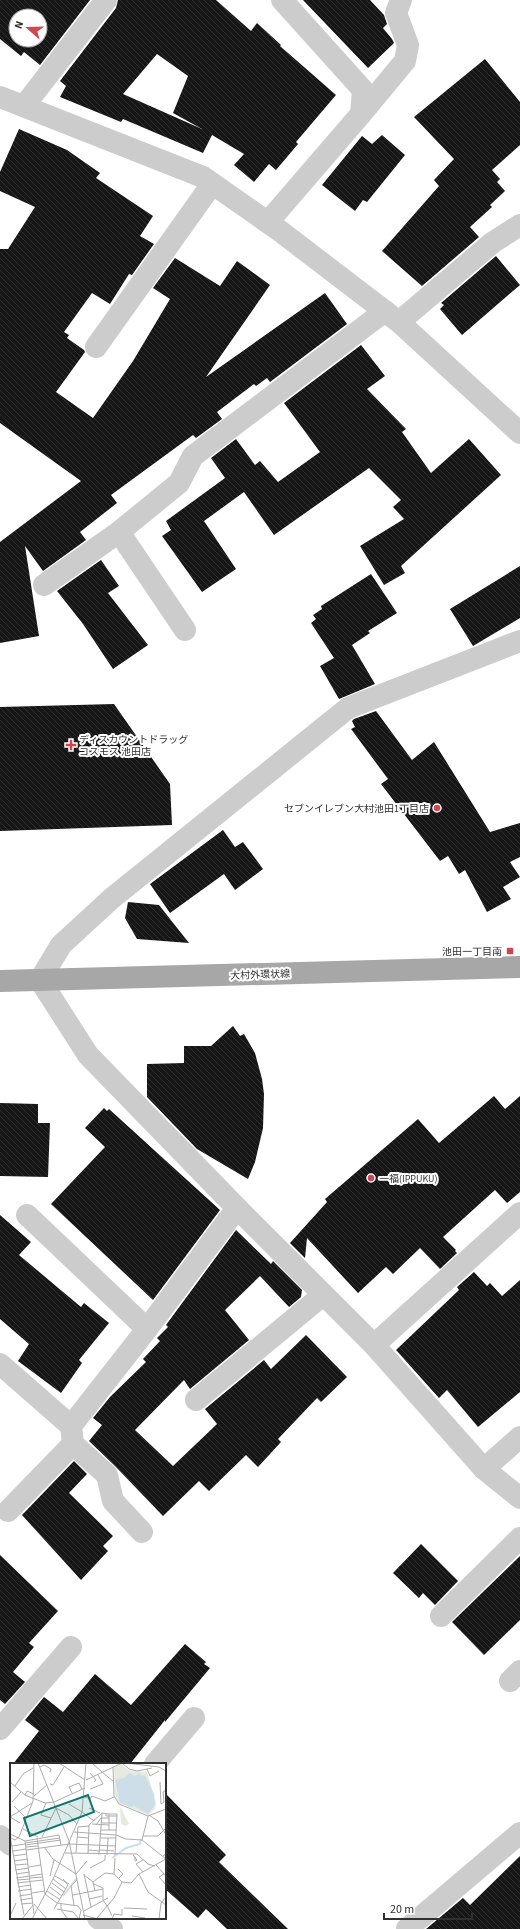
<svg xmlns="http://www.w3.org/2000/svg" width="520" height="1929" viewBox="0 0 520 1929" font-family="'Source Sans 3','Noto Sans JP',sans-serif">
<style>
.building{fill:url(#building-back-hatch);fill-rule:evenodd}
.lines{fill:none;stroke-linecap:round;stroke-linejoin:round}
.minor{stroke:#ccc;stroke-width:22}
.major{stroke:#a7a7a7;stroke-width:22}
.poi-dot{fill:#d24652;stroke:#fff;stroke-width:1.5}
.labels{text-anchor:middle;stroke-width:4;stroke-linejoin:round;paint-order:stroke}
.poi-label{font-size:10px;fill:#2f2f2f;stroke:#fff;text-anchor:start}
.street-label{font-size:10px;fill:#2f2f2f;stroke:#fff}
.inset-river{fill:none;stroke:#cddee8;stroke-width:2}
.inset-road{fill:none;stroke:#acacac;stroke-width:1}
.view{fill:#0f766e;fill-opacity:0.15;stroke:#0f766e;stroke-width:2}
.inset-edge{fill:none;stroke:#2f2f2f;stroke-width:2}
</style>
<defs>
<pattern id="building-back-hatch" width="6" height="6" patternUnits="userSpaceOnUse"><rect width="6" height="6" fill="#161616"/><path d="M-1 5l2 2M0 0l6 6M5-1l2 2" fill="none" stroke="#303030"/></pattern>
</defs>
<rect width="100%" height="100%" fill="#fff"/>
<g class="building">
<path d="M 0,0 L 90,0 L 40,65 L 24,52 L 21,56 L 0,39 ZM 16,16 L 40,16 L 40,40 L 16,40 Z"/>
<path d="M 118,0 L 216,0 L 251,31 L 257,23 L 281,45 L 280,46 L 336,95 L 296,142 L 298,144 L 276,170 L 269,164 L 254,182 L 234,165 L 244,154 L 212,135 L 203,153 L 123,119 L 121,122 L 60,97 L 66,86 L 60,81 L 116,8 ZM 157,54 L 188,76 L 173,113 L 202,129 L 123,94 Z"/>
<path d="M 303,0 L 370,0 L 384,15 L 387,24 L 383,28 L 392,39 L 394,43 L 368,68 Z"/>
<path d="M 485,59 L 520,102 L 520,145 L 492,170 L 500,179 L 497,182 L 505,191 L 490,205 L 492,207 L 470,227 L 479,237 L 422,286 L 382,251 L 439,186 L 434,180 L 454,159 L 414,117 Z"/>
<path d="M 19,129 L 67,150 L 100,173 L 96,178 L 153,216 L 140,236 L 154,244 L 132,275 L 129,274 L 110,304 L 92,293 L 64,332 L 69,335 L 67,338 L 84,350 L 85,352 L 56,392 L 93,418 L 133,361 L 170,299 L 153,288 L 175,258 L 220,286 L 237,261 L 270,285 L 206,377 L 325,293 L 347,324 L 270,382 L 267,378 L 256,386 L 254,384 L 217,412 L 222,419 L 196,438 L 193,435 L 111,495 L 117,503 L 80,532 L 86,540 L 43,571 L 25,546 L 39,636 L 0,643 L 0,542 L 81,481 L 0,423 L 0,249 L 8,249 L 35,207 L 0,191 L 0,172 Z"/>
<path d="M 382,135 L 405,155 L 367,202 L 363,200 L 355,211 L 322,185 L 362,136 L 372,144 Z"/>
<path d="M 496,256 L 520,285 L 462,335 L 440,309 L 444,305 L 441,303 Z"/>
<path d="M 361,345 L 385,376 L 367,389 L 406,429 L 402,432 L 431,473 L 469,439 L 501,475 L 401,566 L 405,573 L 384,585 L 360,546 L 404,519 L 393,507 L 401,500 L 369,468 L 274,535 L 244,492 L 204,521 L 236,569 L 202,592 L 162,536 L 171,530 L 166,521 L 225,478 L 211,458 L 236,439 L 255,465 L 260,461 L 278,482 L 320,452 L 284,403 Z"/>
<path d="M 101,560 L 119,586 L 108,593 L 148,645 L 113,669 L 83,624 L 57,591 Z"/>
<path d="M 520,566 L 520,618 L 473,646 L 450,609 Z"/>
<path d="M 371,574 L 397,613 L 368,631 L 370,633 L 352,645 L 375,684 L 339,699 L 320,666 L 334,658 L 311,623 L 316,619 L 313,615 L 322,609 L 321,606 Z"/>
<path d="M 114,704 L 170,784 L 172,825 L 0,831 L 0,707 Z"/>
<path d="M 376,711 L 412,760 L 434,742 L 490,832 L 520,823 L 520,857 L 510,862 L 520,877 L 503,887 L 511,899 L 487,912 L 465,870 L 459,874 L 448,856 L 440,861 L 381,784 L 388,779 L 351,729 L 355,727 L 352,721 L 354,719 Z"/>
<path d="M 223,830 L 235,847 L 243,842 L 263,869 L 235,890 L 224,874 L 170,913 L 150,884 Z"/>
<path d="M 128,902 L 159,905 L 189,943 L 137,939 L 125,918 Z"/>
<path d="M 233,1026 L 240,1036 L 244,1034 L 255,1053 L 262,1079 L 264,1094 L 263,1128 L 255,1162 L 248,1179 L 197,1149 L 147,1097 L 147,1064 L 184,1063 L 184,1046 L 211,1046 Z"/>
<path d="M 494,1096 L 505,1109 L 520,1096 L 520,1192 L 507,1203 L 495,1190 L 443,1237 L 456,1250 L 455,1251 L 457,1253 L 440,1269 L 420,1248 L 393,1274 L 386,1267 L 358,1293 L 307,1238 L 305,1258 L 290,1243 L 327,1202 L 325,1199 L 418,1119 L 439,1143 Z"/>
<path d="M 0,1103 L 38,1104 L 38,1123 L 50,1123 L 48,1177 L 0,1176 Z"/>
<path d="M 104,1108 L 107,1111 L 109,1109 L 220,1210 L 153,1300 L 51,1204 L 105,1147 L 85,1128 Z"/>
<path d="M 0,1215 L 31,1242 L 19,1255 L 81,1307 L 84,1303 L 109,1323 L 79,1360 L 82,1363 L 61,1393 L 18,1361 L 29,1344 L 0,1319 Z"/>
<path d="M 236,1230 L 271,1264 L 273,1261 L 302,1290 L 301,1297 L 289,1307 L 260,1276 L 225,1310 L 249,1340 L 190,1389 L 184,1380 L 135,1430 L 173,1466 L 217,1424 L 205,1409 L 264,1360 L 271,1369 L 306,1335 L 347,1377 L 321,1402 L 317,1398 L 278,1439 L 281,1442 L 258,1467 L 246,1455 L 209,1491 L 199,1481 L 163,1516 L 115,1466 L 89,1441 L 102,1425 L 93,1418 L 110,1397 L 146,1362 L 143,1359 L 160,1341 L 157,1338 L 168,1327 L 166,1325 Z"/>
<path d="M 474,1272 L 487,1286 L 490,1283 L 502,1296 L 520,1280 L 520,1392 L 478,1427 L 447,1390 L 439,1398 L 396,1350 L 459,1290 L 457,1287 Z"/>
<path d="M 74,1461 L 87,1474 L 69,1493 L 113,1536 L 103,1546 L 108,1551 L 81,1580 L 22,1515 Z"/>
<path d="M 421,1544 L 458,1581 L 435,1605 L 423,1593 L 419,1598 L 393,1573 Z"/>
<path d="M 0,1555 L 58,1611 L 29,1643 L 34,1647 L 13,1672 L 25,1682 L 5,1704 L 0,1700 Z"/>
<path d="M 520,1556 L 520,1620 L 484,1655 L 452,1622 Z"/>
<path d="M 185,1644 L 206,1662 L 204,1664 L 210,1668 L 165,1722 L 165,1720 L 130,1764 L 13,1764 L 39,1731 L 25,1720 L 44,1697 L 63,1712 L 95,1674 L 131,1705 Z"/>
<path d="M 165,1793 L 226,1855 L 219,1862 L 288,1929 L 227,1929 L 206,1909 L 198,1918 L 165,1889 Z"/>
<path d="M 520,1856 L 520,1929 L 426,1929 L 463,1898 L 470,1905 Z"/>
</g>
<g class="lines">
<g class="minor">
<path d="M 0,97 L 203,177 L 280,231 L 399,322 L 520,433"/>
<path d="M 24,106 L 106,0"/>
<path d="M 361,114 L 405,61 L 408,45 L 396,13 L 401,0"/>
<path d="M 268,222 L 361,114 L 363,90 L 282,0"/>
<path d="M 399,322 L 492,243 L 520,225"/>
<path d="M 96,347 L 212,184"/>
<path d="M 119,532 L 185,630"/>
<path d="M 44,585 L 119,532 L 179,483 L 193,456 L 385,311"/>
<path d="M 520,641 L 348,708 L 111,899 L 61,945 L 40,980 L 88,1055 L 237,1208 L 374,1345 L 484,1469 L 520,1498"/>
<path d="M 27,1215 L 147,1329"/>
<path d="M 374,1345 L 520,1213"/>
<path d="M 0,1364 L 71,1426 L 147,1329 L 237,1208"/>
<path d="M 196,1400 L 323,1295"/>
<path d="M 71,1426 L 73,1444 L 107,1475 L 113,1501 L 142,1532"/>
<path d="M 484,1469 L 520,1437"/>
<path d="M 8,1511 L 73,1444"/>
<path d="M 441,1616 L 520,1538"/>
<path d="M 510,1681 L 520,1671"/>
<path d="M 0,1729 L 71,1647"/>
<path d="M 155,1764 L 194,1718"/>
<path d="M 0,1836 L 11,1845"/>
<path d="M 98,1918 L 112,1929"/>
<path d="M 407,1929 L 520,1833"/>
</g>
<path class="major" d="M 0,981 L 520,967"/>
</g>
<g class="poi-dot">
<path d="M69 739h4v4h4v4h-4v4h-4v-4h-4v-4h4z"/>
<circle cx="437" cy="808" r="4"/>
<rect x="506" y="947" width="8" height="8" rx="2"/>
<circle cx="371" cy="1178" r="4"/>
</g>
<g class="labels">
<g class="poi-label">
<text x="79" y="743">ディスカウントドラッグ<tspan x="79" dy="12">コスモス 池田店</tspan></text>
<text x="429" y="812" text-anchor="end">セブンイレブン大村池田1丁目店</text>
<text x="502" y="955" text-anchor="end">池田一丁目南</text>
<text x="379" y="1182">一福(IPPUKU)</text>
</g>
<g class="street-label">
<text transform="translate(260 974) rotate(-2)" y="4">大村外環状線</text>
</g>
</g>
<g transform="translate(10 1763)">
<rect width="156" height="156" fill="#fff"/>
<path d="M 110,43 L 119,61 L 116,63 L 111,61 Z" fill="#e5ebdf"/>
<path d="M 111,1 L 118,7 L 137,9 L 146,40 L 145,46 L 138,52 L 109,40 L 105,34 L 104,4 Z" fill="#e5ebdf"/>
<path d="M 119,10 L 125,13 L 130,10 L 130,12 L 135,13 L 144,31 L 145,42 L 138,51 L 124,43 L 120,44 L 110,40 L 105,17 L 114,15 Z" fill="#cddee8"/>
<path class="inset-river" d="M 102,95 L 116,85 L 130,81 L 131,76M 53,133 L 67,115"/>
<path class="inset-road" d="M 28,0 L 59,78 L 75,156M 49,0 L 75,17M 82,0 L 92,9M 112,0 L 119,6 L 127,8 L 142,5M 116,0 L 149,4 L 156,8M 30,4 L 34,2 L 41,6 L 40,9M 103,4 L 104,33 L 109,41 L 138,53 L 156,46M 137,6 L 140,13 L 149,8M 92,9 L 103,18M 80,10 L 86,17 L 84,19M 76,17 L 112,0M 0,19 L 15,32 L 35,40 L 44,39 L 75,25M 150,19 L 151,41 L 154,39 L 153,29 L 156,27M 40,21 L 43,22 L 54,4M 5,23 L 13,11 L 23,5M 80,26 L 93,21 L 88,12M 62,30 L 59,24 L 69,20 L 72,26M 15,32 L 17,28 L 24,31M 24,33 L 37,22M 75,34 L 80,36 L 82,33 L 95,38 L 104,34M 2,39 L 11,29M 36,40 L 31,52 L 41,55M 59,41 L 72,49M 4,43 L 15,54M 79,45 L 90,50M 72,49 L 84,58M 96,51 L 96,53 L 107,53M 139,52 L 148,58 L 156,72M 10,60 L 0,54 L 22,40M 91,60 L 107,60M 82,61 L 99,62M 86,62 L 91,55 L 99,55M 13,66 L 28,74M 91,67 L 106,67M 99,67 L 99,51M 64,69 L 106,72 L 116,76 L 132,77 L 156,96M 0,71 L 15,78M 0,73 L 14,152M 133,73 L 148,73 L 156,65M 32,74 L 46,45 L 59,52 L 67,61M 67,74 L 79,75M 1,75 L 5,77 L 9,74 L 23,38 L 24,0M 27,75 L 35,131 L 47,140 L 68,143 L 71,147 L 69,156M 91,75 L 106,75M 132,77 L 138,53M 15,80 L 50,75M 15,82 L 51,77M 2,83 L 15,81M 16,84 L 28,83M 34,84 L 43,96 L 66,111 L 77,98M 16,87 L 60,81 L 106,83M 78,87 L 90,88M 90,87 L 104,88M 3,88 L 16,86M 55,90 L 127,91 L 138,101 L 145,103M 66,90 L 68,64 L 79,63M 78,91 L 79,62 L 92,50M 89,92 L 92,50 L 99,51 L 107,51 L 105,92M 97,92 L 98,75M 123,92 L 127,97 L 125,98 L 125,94M 3,93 L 17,91M 153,93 L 156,91 L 156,81M 133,97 L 126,101 L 133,109M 4,98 L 18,96M 5,102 L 18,101M 146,102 L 156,113M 19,104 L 31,102M 80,105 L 95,97 L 95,92M 108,106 L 113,111 L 109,115M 5,107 L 19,105M 6,111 L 20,109M 74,111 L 81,144M 104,111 L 105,95M 129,111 L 138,129 L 156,142M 154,111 L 149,114 L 156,122M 74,112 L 83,119 L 85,128M 20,113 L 32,111M 40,113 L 44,97M 45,113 L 59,121M 6,115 L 20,113M 20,115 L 32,114M 43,116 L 56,126M 7,117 L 20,116M 83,119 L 95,110 L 104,111 L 112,119 L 121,120 L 129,111 L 156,96M 7,120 L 33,117M 42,120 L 54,129M 84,121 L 93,125 L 93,137 L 97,143M 8,124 L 21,122M 40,124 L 52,133M 8,128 L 22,126M 37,128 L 49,136M 22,130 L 34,128M 63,132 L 93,126M 9,133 L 22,131M 79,136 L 92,133M 10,137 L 23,135M 11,141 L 23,140M 24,141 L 37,156M 51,141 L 51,147 L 58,156M 64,142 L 61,123 L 67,117M 97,142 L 102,153M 114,145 L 137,146M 44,146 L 58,122 L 53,116M 47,146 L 63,149 L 69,156M 74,148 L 98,135M 1,151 L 6,140M 24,151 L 15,78 L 49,72 L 51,82M 73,152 L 88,156M 122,153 L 135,155M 87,155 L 104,135 L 112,119M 12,156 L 23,142M 22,156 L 43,116 L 72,49 L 76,0M 102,156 L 104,151 L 112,152 L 112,146M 149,156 L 151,140 L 156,134"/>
<path class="view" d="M 78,32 L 84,49 L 20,73 L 14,55 Z"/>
<rect width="156" height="156" class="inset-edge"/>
</g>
<g transform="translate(28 28) rotate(290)"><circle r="19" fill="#ffffff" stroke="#acacac"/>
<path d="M0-3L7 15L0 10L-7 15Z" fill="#d24652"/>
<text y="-6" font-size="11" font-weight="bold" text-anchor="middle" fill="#2f2f2f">N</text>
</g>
<path d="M384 1913v6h88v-6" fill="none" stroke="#2f2f2f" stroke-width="2"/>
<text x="390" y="1913" font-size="12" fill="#2f2f2f" stroke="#ffffff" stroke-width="3" paint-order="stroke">20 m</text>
</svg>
